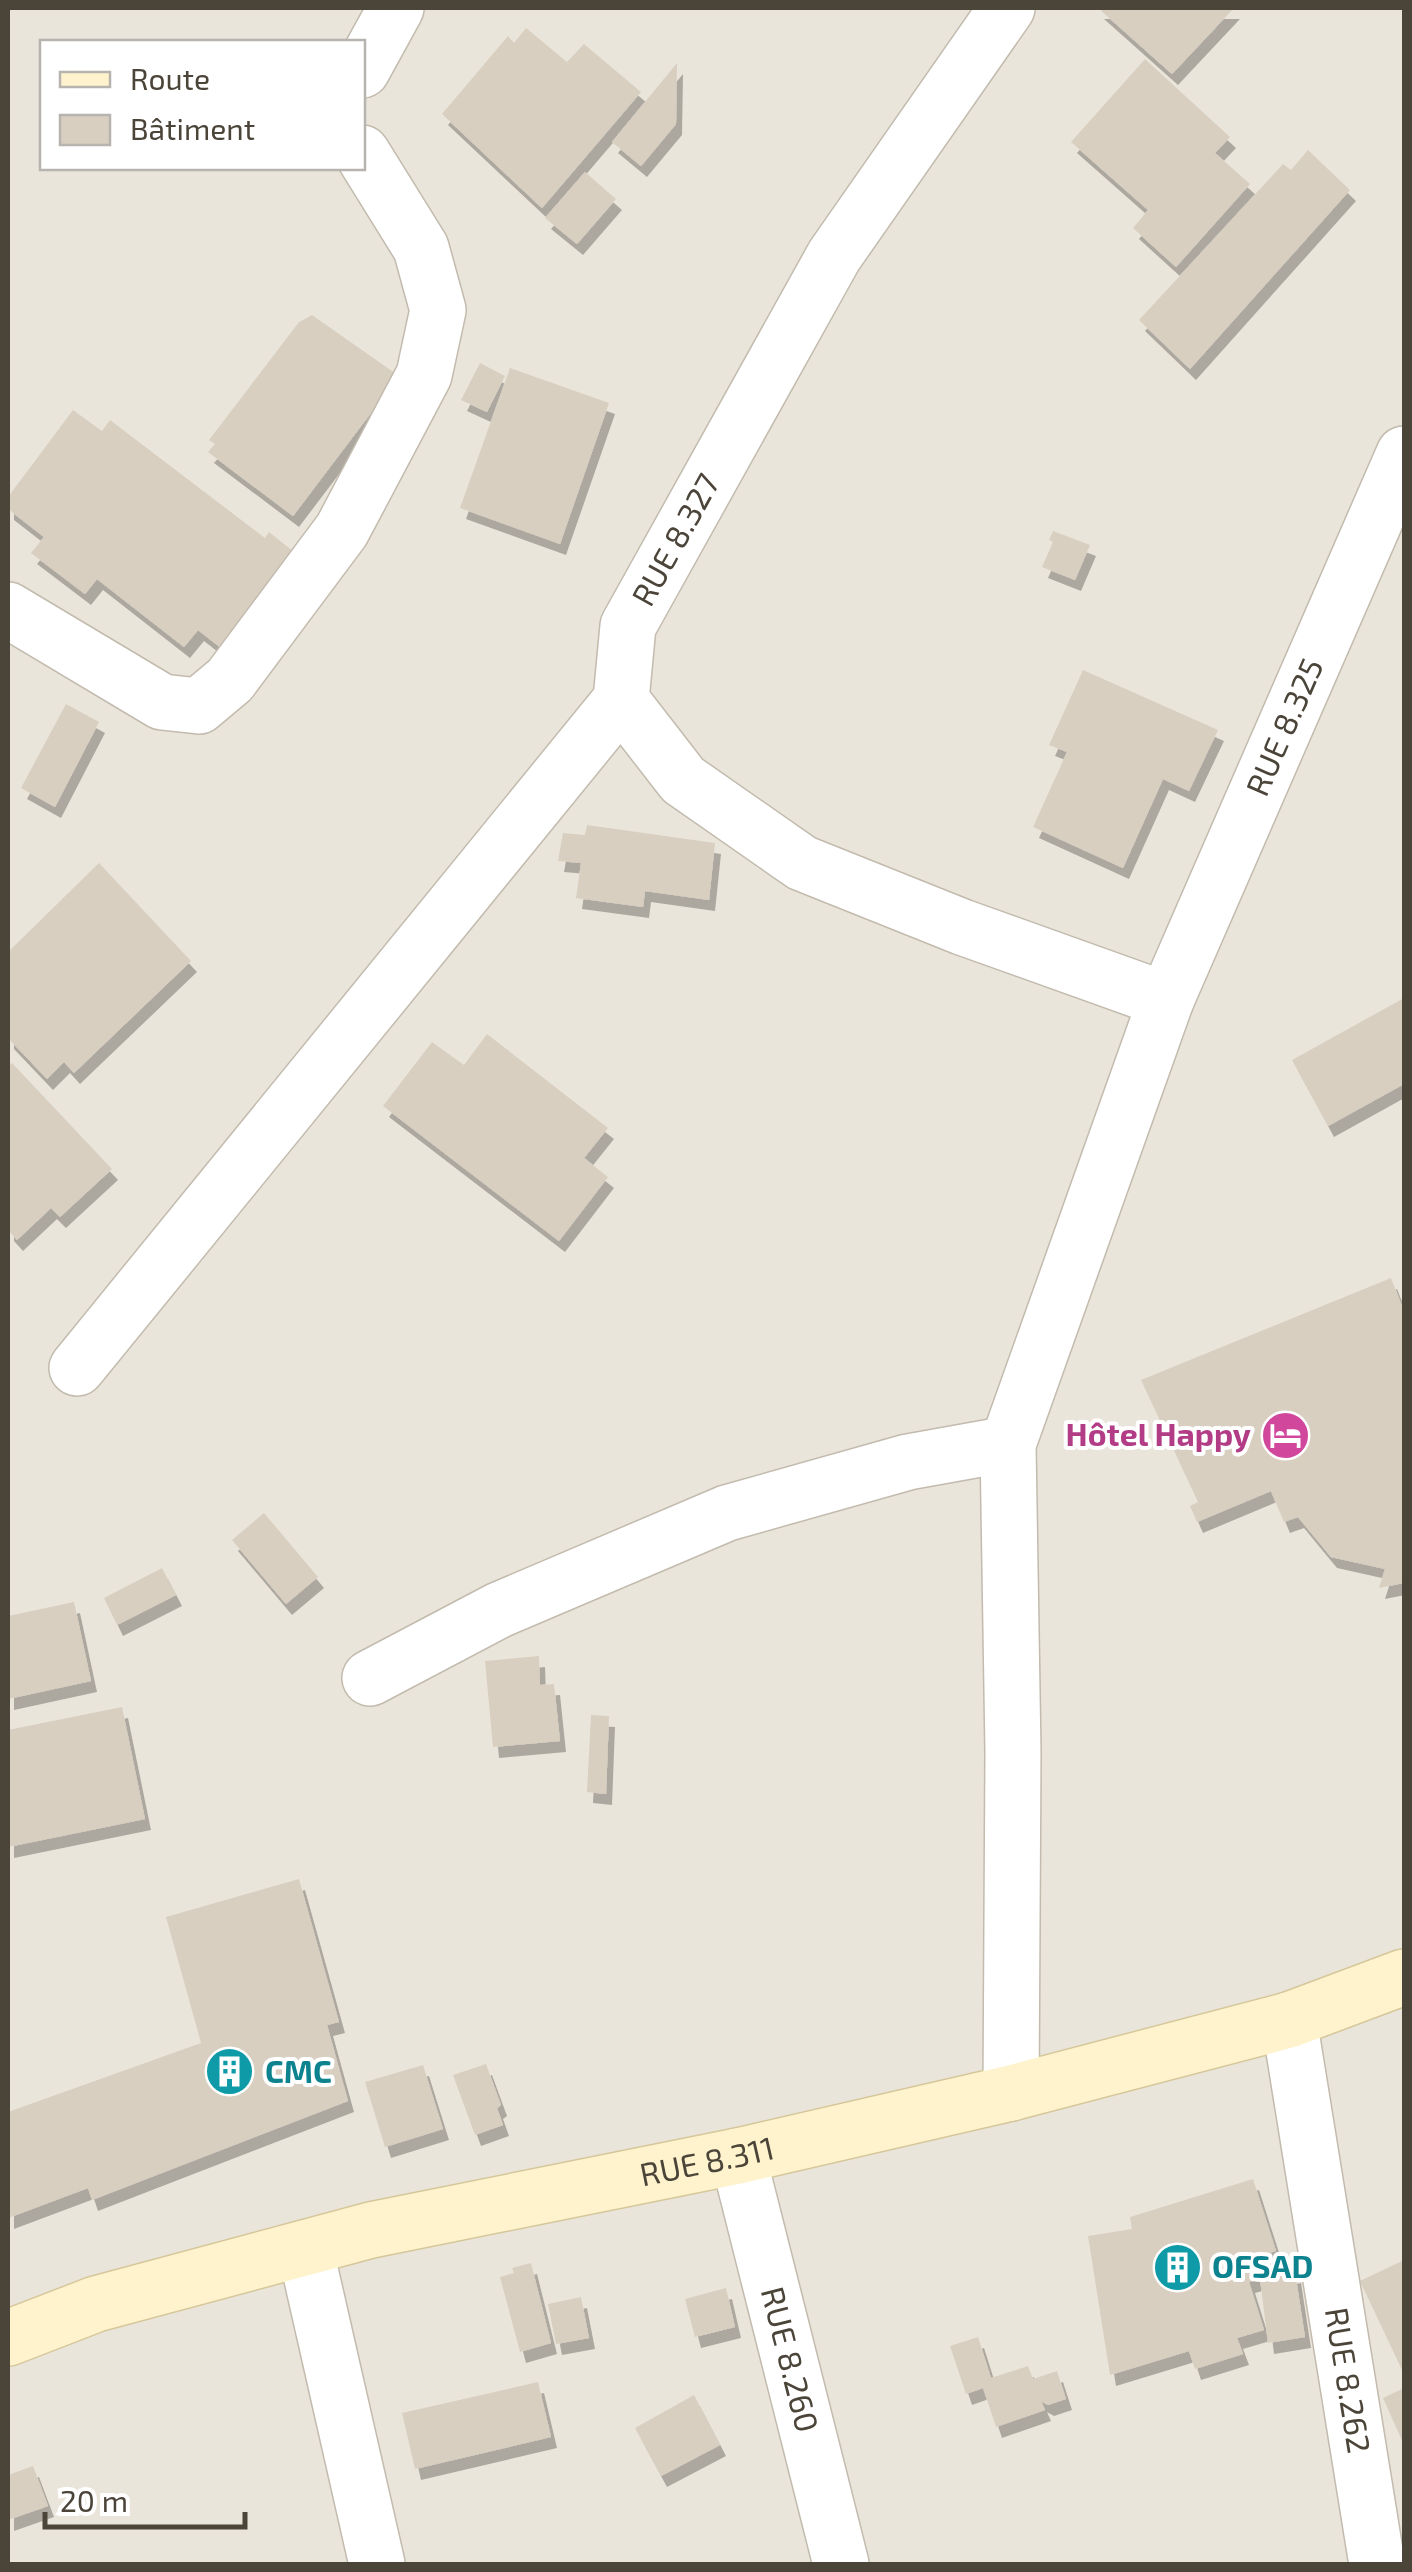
<svg xmlns="http://www.w3.org/2000/svg" width="1412" height="2572" viewBox="0 0 1412 2572" font-family="'Exo 2',sans-serif">
<style>
.residential{fill:#eae5da;fill-rule:evenodd}
.building{fill:#d8cfc1;filter:url(#shadow)}
.lines{fill:none;stroke-linecap:round;stroke-linejoin:round}
.minor-casing{stroke:#c2bbae;stroke-width:58}
.secondary-casing{stroke:#d6c79b;stroke-width:58}
.minor{stroke:#fff;stroke-width:55}
.secondary{stroke:#fff3cd;stroke-width:55}
.labels{text-anchor:middle;stroke-width:8;stroke-linejoin:round;paint-order:stroke}
.street-label{font-size:32px;fill:#4b4439;stroke:#fff}
.hotel-label{font-size:32px;font-weight:bold;fill:#b23c85;stroke:#fff;text-anchor:end}
.culture-label{font-size:32px;font-weight:bold;fill:#0d838f;stroke:#fff;text-anchor:start}
</style>
<defs>
<filter id="shadow"><feDropShadow dx="6" dy="11" stdDeviation="0" flood-color="#0004"/></filter>
</defs>
<rect width="100%" height="100%" fill="#f6f3ec"/>
<path class="residential" d="M 8,8 L 1404,8 L 1404,2564 L 8,2564 ZM 42,42 L 362,42 L 362,168 L 42,168 Z"/>
<g class="building">
<path d="M 1098,8 L 1234,8 L 1172,74 Z"/>
<path d="M 526,28 L 567,62 L 584,44 L 641,92 L 542,208 L 442,114 L 508,36 L 514,43 Z"/>
<path d="M 1145,59 L 1230,137 L 1215,153 L 1250,184 L 1176,267 L 1133,228 L 1148,210 L 1071,142 Z"/>
<path d="M 677,63 L 676,124 L 641,166 L 612,142 Z"/>
<path d="M 1308,150 L 1350,190 L 1190,369 L 1139,320 L 1283,164 L 1291,170 Z"/>
<path d="M 585,172 L 616,199 L 577,244 L 545,218 Z"/>
<path d="M 312,315 L 399,376 L 293,516 L 208,452 L 215,444 L 209,440 L 299,322 Z"/>
<path d="M 480,363 L 505,376 L 487,412 L 461,400 Z"/>
<path d="M 510,368 L 609,403 L 560,544 L 460,508 Z"/>
<path d="M 73,410 L 102,431 L 110,420 L 265,538 L 269,532 L 294,552 L 221,648 L 198,630 L 184,647 L 97,579 L 85,594 L 31,553 L 44,537 L 8,509 L 8,497 Z"/>
<path d="M 1053,531 L 1090,545 L 1075,580 L 1042,567 L 1053,542 L 1049,540 Z"/>
<path d="M 1083,670 L 1218,730 L 1189,791 L 1163,779 L 1123,868 L 1033,827 L 1067,752 L 1049,745 Z"/>
<path d="M 66,704 L 99,722 L 55,807 L 21,788 Z"/>
<path d="M 587,825 L 715,843 L 709,900 L 645,891 L 643,907 L 576,898 L 581,863 L 558,861 L 563,833 L 585,835 Z"/>
<path d="M 99,863 L 191,961 L 74,1073 L 64,1062 L 47,1079 L 8,1038 L 8,952 Z"/>
<path d="M 1404,998 L 1404,1084 L 1328,1126 L 1292,1060 Z"/>
<path d="M 487,1034 L 608,1128 L 584,1158 L 608,1177 L 559,1241 L 383,1106 L 432,1042 L 464,1065 Z"/>
<path d="M 12,1063 L 112,1169 L 60,1217 L 51,1208 L 17,1240 L 8,1230 L 8,1067 Z"/>
<path d="M 1391,1278 L 1404,1311 L 1404,1583 L 1379,1588 L 1385,1569 L 1331,1557 L 1298,1517 L 1284,1522 L 1271,1491 L 1197,1522 L 1190,1506 L 1198,1502 L 1141,1380 Z"/>
<path d="M 264,1513 L 318,1577 L 286,1604 L 232,1540 Z"/>
<path d="M 162,1568 L 176,1595 L 117,1625 L 104,1598 Z"/>
<path d="M 74,1602 L 91,1681 L 8,1699 L 8,1616 Z"/>
<path d="M 539,1656 L 540,1685 L 554,1684 L 560,1741 L 493,1747 L 485,1661 Z"/>
<path d="M 122,1707 L 145,1819 L 8,1847 L 8,1730 Z"/>
<path d="M 591,1715 L 609,1716 L 606,1794 L 587,1792 Z"/>
<path d="M 299,1879 L 339,2022 L 327,2025 L 348,2101 L 92,2200 L 88,2188 L 8,2218 L 8,2112 L 201,2043 L 166,1917 Z"/>
<path d="M 486,2064 L 501,2105 L 497,2108 L 503,2125 L 475,2135 L 453,2075 Z"/>
<path d="M 423,2065 L 443,2129 L 385,2147 L 365,2082 Z"/>
<path d="M 1253,2179 L 1276,2251 L 1259,2256 L 1264,2279 L 1295,2272 L 1305,2337 L 1268,2343 L 1260,2279 L 1249,2282 L 1264,2330 L 1237,2338 L 1243,2354 L 1195,2369 L 1189,2351 L 1110,2375 L 1088,2236 L 1132,2229 L 1130,2217 Z"/>
<path d="M 1404,2260 L 1404,2369 L 1402,2370 L 1360,2281 Z"/>
<path d="M 531,2263 L 551,2343 L 520,2352 L 500,2277 L 514,2273 L 512,2268 Z"/>
<path d="M 726,2288 L 735,2327 L 695,2337 L 685,2299 Z"/>
<path d="M 581,2297 L 589,2338 L 556,2344 L 548,2304 Z"/>
<path d="M 978,2337 L 991,2378 L 1028,2366 L 1033,2379 L 1057,2371 L 1066,2399 L 1048,2405 L 1041,2401 L 1045,2410 L 996,2427 L 983,2388 L 966,2394 L 950,2346 Z"/>
<path d="M 538,2382 L 551,2437 L 415,2469 L 402,2413 Z"/>
<path d="M 1404,2388 L 1404,2445 L 1383,2398 Z"/>
<path d="M 694,2395 L 720,2445 L 661,2476 L 635,2428 Z"/>
<path d="M 33,2466 L 48,2506 L 8,2520 L 8,2475 Z"/>
</g>
<g class="lines">
<defs>
<g id="minor">
<path d="M 1007,8 L 834,256 L 628,626 L 621,700 L 683,780 L 802,863 L 962,927 L 1166,1000"/>
<path d="M 362,70 L 396,8"/>
<path d="M 8,610 L 162,702 L 199,706 L 230,680 L 342,530 L 424,375 L 438,310 L 421,248 L 362,153"/>
<path d="M 77,1368 L 621,700"/>
<path d="M 370,1678 L 499,1610 L 727,1513 L 908,1462 L 1008,1444"/>
<path id="s1" d="M 1289,2020 L 1377,2564"/>
<path id="s2" d="M 1011,2093 L 1013,1752 L 1008,1444 L 1166,1000 L 1404,454"/>
<path id="s3" d="M 738,2156 L 841,2564"/>
<path d="M 305,2248 L 377,2564"/>
</g>
<g id="secondary">
<path id="s4" d="M 8,2338 L 96,2304 L 371,2230 L 738,2156 L 1011,2093 L 1289,2020 L 1404,1977"/>
</g>
</defs>
<use href="#minor" class="minor-casing"/>
<use href="#secondary" class="secondary-casing"/>
<use href="#minor" class="minor"/>
<use href="#secondary" class="secondary"/>
</g>
<defs>
<symbol id="hotel-disc" viewBox="-11 -11 22 22"><circle r="9.5" fill="#d1479c" stroke="#fff"/><path d="M-6-4.5h1.5V1H6V5H4.5V3h-9V5H-6ZM-4 0a1.8 1.8 0 1 1 3.6 0ZM.5 0V-2.5h3Q6-2.5 6 0Z" fill="#fff"/></symbol>
<symbol id="building-disc" viewBox="-11 -11 22 22"><circle r="9.5" fill="#0f9aa8" stroke="#fff"/><path d="M-4-6H4V6H1V3H-1V6H-4ZM-2.5-4.3h1.7v1.8h-1.7ZM.8-4.3h1.7v1.8H.8ZM-2.5-1h1.7V.8h-1.7ZM.8-1h1.7V.8H.8Z" fill="#fff"/></symbol>
</defs>
<g fill-rule="evenodd">
<use href="#hotel-disc" x="1258" y="1408" width="55" height="55"/>
<use href="#building-disc" x="202" y="2044" width="55" height="55"/>
<use href="#building-disc" x="1150" y="2240" width="55" height="55"/>
</g>
<g class="labels">
<g class="street-label">
<text transform="translate(676 540) rotate(-61)" y="11">RUE 8.327</text>
<text dy="11" stroke="none"><textPath href="#s2" startOffset="1418">RUE 8.325</textPath></text>
<text dy="11" stroke="none"><textPath href="#s4" startOffset="722">RUE 8.311</textPath></text>
<text dy="11" stroke="none"><textPath href="#s3" startOffset="210">RUE 8.260</textPath></text>
<text dy="11" stroke="none"><textPath href="#s1" startOffset="365">RUE 8.262</textPath></text>
</g>
<g class="hotel-label">
<text x="1251" y="1446">Hôtel Happy</text>
</g>
<g class="culture-label">
<text x="265" y="2083">CMC</text>
<text x="1212" y="2278">OFSAD</text>
</g>
</g>
<rect width="1412" height="2572" fill="none" stroke="#4b4439" stroke-width="20"/>
<rect x="40" y="40" width="325" height="130" fill="#ffffff" stroke="#b7b4b0" stroke-width="2.5"/>
<rect x="60" y="72" width="50" height="15" fill="#fff3cd" stroke="#b7b4b0" stroke-width="2.5"/>
<text x="130" y="90" font-size="30" fill="#4b4439">Route</text>
<rect x="60" y="115" width="50" height="30" fill="#d8cfc1" stroke="#b7b4b0" stroke-width="2.5"/>
<text x="130" y="140" font-size="30" fill="#4b4439">Bâtiment</text>
<path d="M45 2512v15h200v-15" fill="none" stroke="#4b4439" stroke-width="5"/>
<text x="60" y="2512" font-size="30" fill="#4b4439" stroke="#ffffff" stroke-width="8" paint-order="stroke">20 m</text>
</svg>
